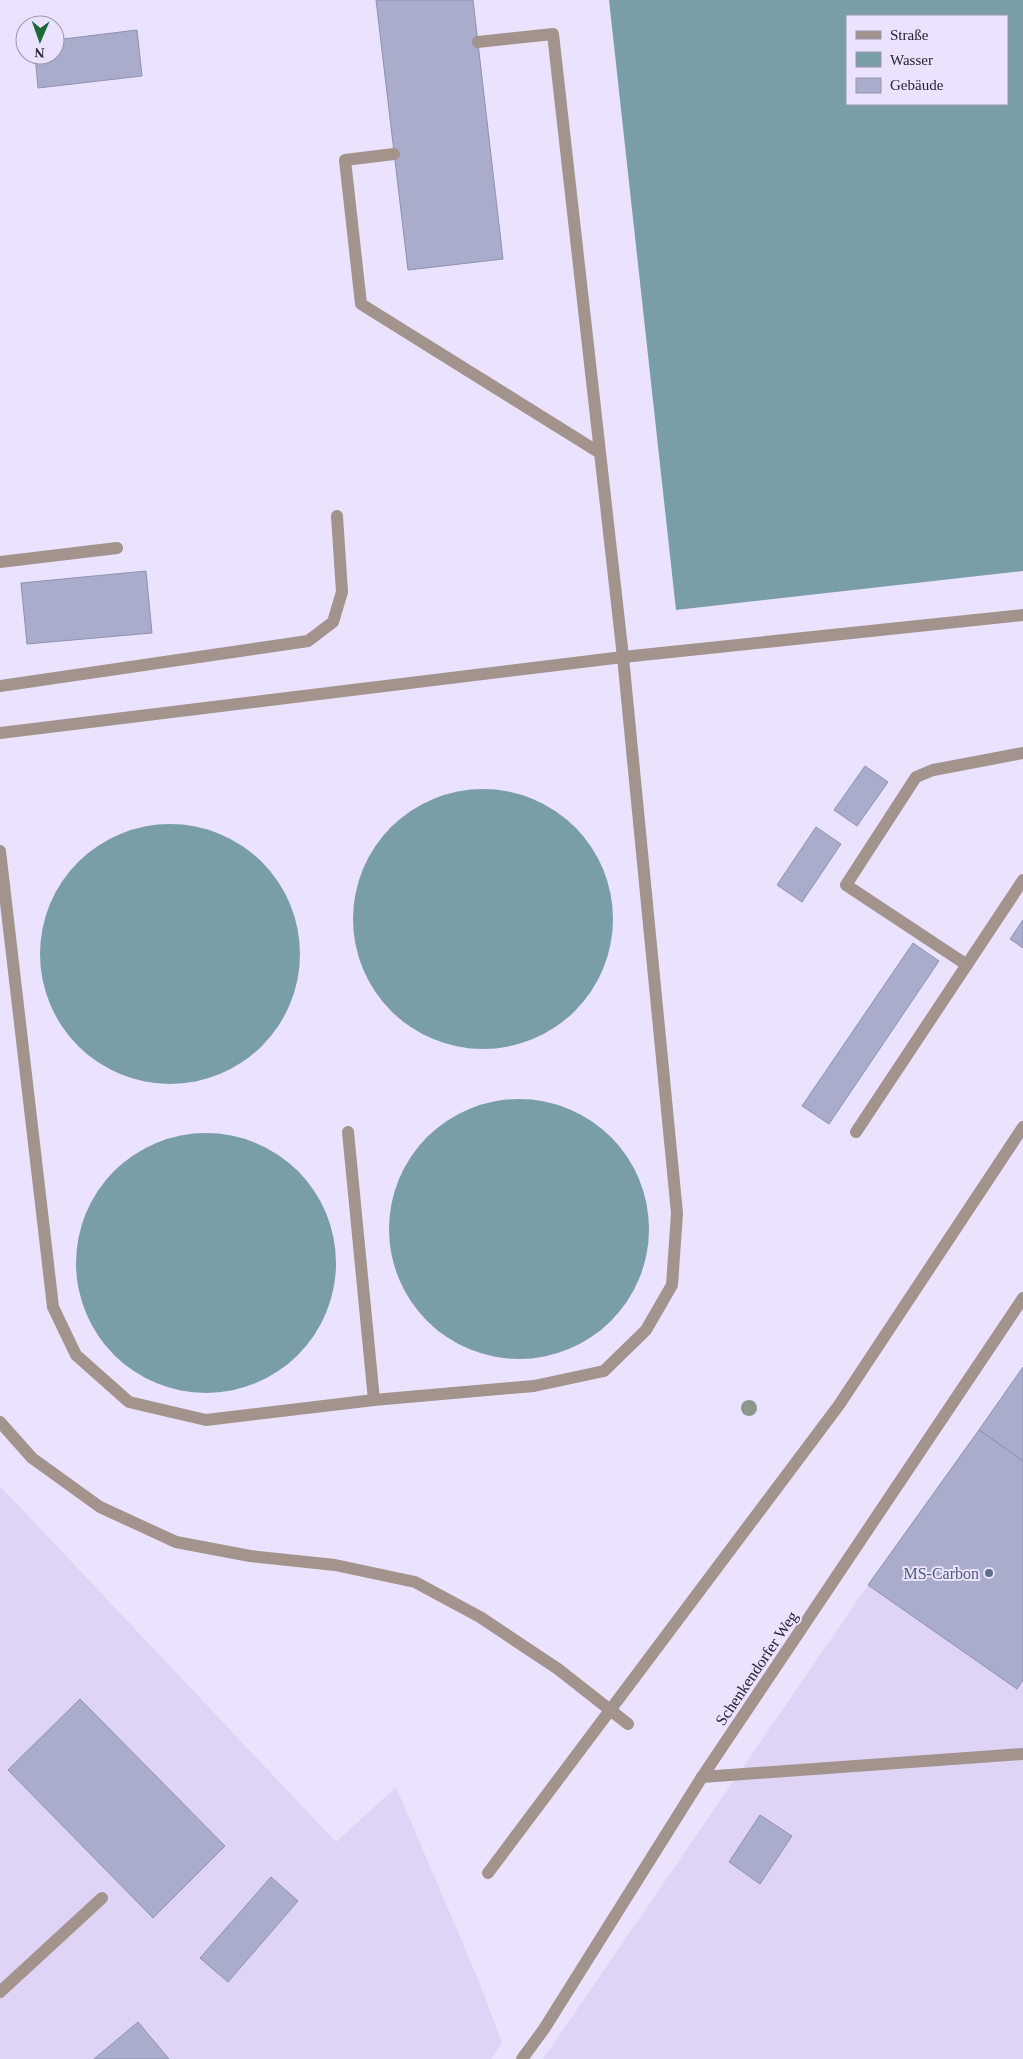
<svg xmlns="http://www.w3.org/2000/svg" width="1023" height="2059" viewBox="0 0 1023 2059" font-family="Georgia,serif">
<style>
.built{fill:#dfd4f5}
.water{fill:#799ea8;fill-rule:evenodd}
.building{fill:#a9acca;stroke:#8e92b1}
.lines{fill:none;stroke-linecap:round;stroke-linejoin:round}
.lane{stroke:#a2938c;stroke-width:12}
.street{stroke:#a2938c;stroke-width:12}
.tree{fill:#8c978c}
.service-dot{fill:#5c6f8a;stroke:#ebe2fd;stroke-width:2}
.labels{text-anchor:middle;stroke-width:4;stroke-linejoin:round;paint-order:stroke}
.service-label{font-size:16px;fill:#4e5e75;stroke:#ebe2fd;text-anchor:end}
.street-label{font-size:16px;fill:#27232f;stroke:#ebe2fd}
</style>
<rect width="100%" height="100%" fill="#ebe2fd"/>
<g class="built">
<path d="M 1023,1367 L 1023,2059 L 543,2059 L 868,1585 Z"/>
<path d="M 0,1486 L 336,1842 L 396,1787 L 478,1979 L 502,2043 L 491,2059 L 0,2059 Z"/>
</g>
<g class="water">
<path d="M 609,0 L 1023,0 L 1023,571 L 676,610 ZM 1007,16 L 1007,104 L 847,104 L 847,16 Z"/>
<circle cx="483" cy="919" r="130"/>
<circle cx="170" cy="954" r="130"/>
<circle cx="519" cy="1229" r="130"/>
<circle cx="206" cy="1263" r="130"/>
</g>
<g class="building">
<path d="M 376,0 L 473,0 L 503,259 L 408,270 Z"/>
<path d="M 137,30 L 142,76 L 38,88 L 35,55 L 55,55 L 55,40 Z"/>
<path d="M 146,571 L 152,633 L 27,644 L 21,583 Z"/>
<path d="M 865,766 L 888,782 L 857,826 L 834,810 Z"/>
<path d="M 816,827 L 841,844 L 802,902 L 777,885 Z"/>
<path d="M 1023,920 L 1023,948 L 1010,939 Z"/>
<path d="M 913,943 L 939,961 L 829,1124 L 802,1106 Z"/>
<path d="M 1023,1367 L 1023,1461 L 979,1430 Z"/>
<path d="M 979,1430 L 1023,1461 L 1023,1680 L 1017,1689 L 868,1585 Z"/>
<path d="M 80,1699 L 225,1846 L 153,1918 L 8,1770 Z"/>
<path d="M 760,1815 L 792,1836 L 760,1884 L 729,1862 Z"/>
<path d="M 271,1877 L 298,1901 L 228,1982 L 200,1958 Z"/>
<path d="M 138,2022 L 169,2059 L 94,2059 Z"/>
</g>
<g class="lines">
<g class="lane">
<path d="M 394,154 L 345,160 L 361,304 L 600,453"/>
<path d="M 0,562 L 117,548"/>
<path d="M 0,686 L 308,641 L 333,622 L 342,592 L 337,516"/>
<path d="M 0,733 L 623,657 L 1023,615"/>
<path d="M 0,851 L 53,1307 L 76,1355 L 129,1402 L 206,1420 L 374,1400 L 534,1386 L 604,1371 L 646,1330 L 672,1285 L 677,1213 L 623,657 L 553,34 L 478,42"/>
<path d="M 967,965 L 846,885 L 916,777 L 933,770 L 1023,753"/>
<path d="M 348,1132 L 374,1400"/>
<path d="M 856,1132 L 1023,880"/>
<path d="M 0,1422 L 32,1458 L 100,1507 L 176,1542 L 250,1556 L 335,1565 L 415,1582 L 480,1617 L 558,1669 L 628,1724"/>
<path d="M 702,1777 L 1023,1754"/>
<path d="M 488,1873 L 839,1405 L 1023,1127"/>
<path d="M 0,1992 L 102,1898"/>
</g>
<path class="street" d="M 522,2059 L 544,2029 L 702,1777 L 1023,1298"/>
</g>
<circle class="tree" cx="749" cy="1408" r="8"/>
<circle class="service-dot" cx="989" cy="1573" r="5"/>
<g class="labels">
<g class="service-label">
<text x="979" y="1579">MS-Carbon</text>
</g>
<g class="street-label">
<text transform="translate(756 1668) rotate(-56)" y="6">Schenkendorfer Weg</text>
</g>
</g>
<rect x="846" y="15" width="162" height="90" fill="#ebe2fd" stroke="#9d96ab"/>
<rect x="856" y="31" width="25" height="8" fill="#a2938c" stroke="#9d96ab"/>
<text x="890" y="40" font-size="15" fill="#27232f">Straße</text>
<rect x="856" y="52" width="25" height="15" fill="#799ea8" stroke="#9d96ab"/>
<text x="890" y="65" font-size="15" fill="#27232f">Wasser</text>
<rect x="856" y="78" width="25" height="15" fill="#a9acca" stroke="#9d96ab"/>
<text x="890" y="90" font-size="15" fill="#27232f">Gebäude</text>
<g transform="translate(40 40) rotate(182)"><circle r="24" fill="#ebe2fd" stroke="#9d96ab"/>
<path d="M0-4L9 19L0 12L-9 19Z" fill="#1a6938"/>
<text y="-8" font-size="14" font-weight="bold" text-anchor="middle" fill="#27232f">N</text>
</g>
</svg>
